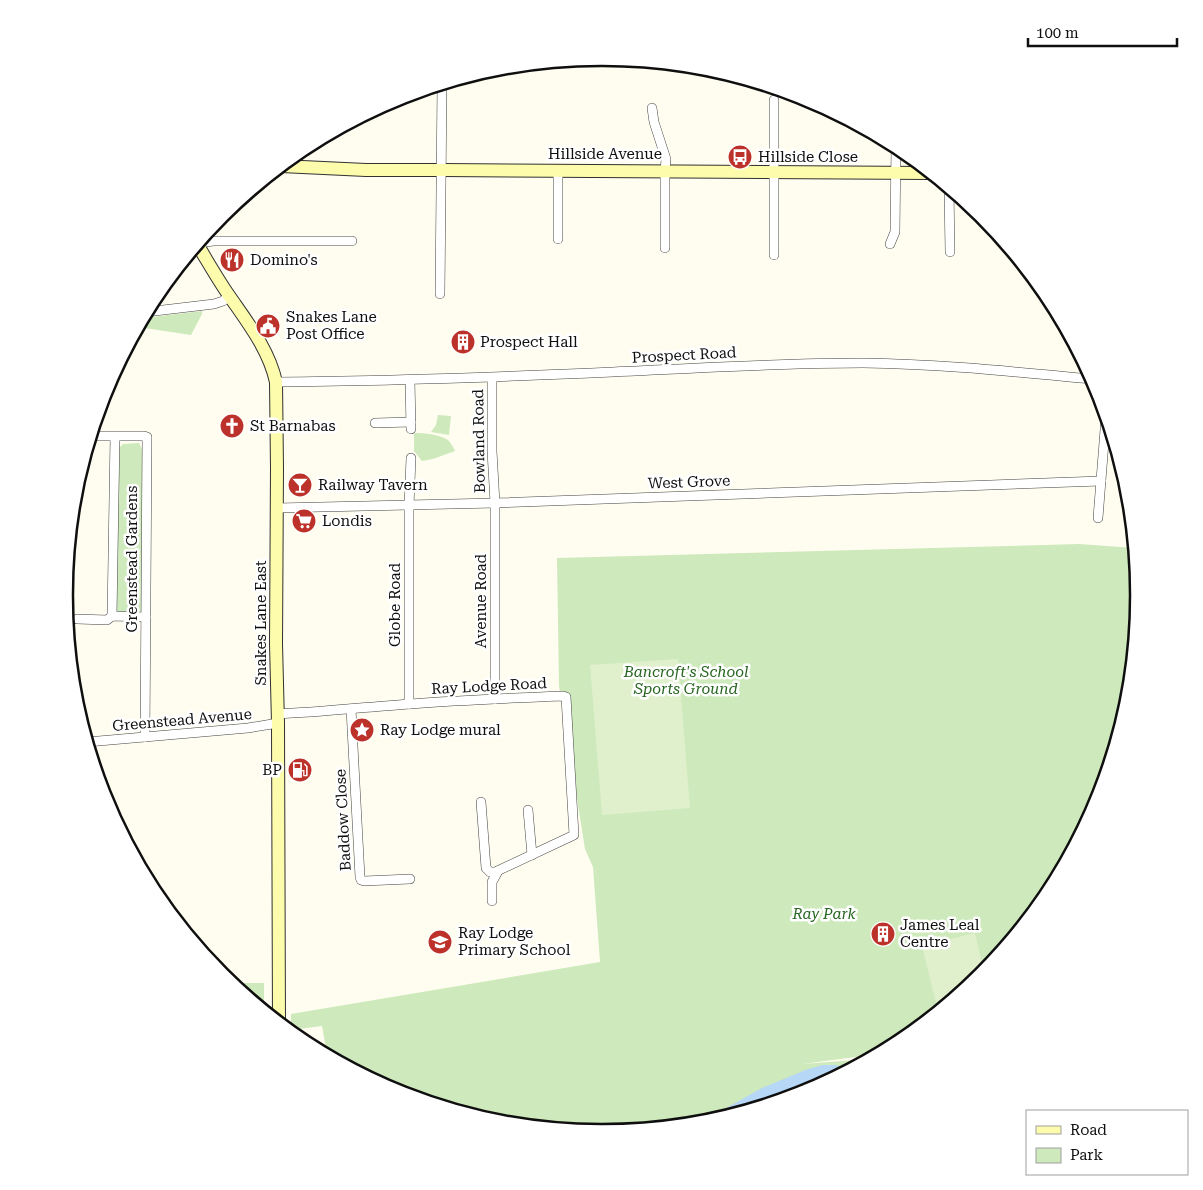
<svg xmlns="http://www.w3.org/2000/svg" width="1203" height="1190" viewBox="0 0 1203 1190" font-family="'Roboto Serif',serif">
<style>
.green{fill:#cee9bb}
.pitch{fill:#e0f0cc}
.lines{fill:none;stroke-linecap:round;stroke-linejoin:round}
.river{stroke:#b6d7f5;stroke-width:18}
.street-casing{stroke:#424242;stroke-width:10}
.secondary-casing{stroke:#313131;stroke-width:14}
.street{stroke:#fff;stroke-width:9}
.secondary{stroke:#fdfcad;stroke-width:12}
.labels{text-anchor:middle;stroke-width:5;stroke-linejoin:round;paint-order:stroke}
.street-label{font-size:15px;fill:#0f0f0f;stroke:#fff}
.poi-label{font-size:15px;fill:#0f0f0f;stroke:#fff;text-anchor:start}
.park-label{font-size:15px;font-style:italic;fill:#276520;stroke:#fff}
.rim{fill:none;stroke:#0f0f0f;stroke-width:2.5}
</style>
<rect width="100%" height="100%" fill="#fffdf0"/>
<g class="green">
<path d="M 202,311 L 202,314 L 191,335 L 138,327 L 143,318 Z"/>
<path d="M 438,415 L 451,416 L 449,435 L 431,432 L 436,425 Z"/>
<path d="M 414,433 C 424,433 439,434 448,440 C 451,443 453,447 455,451 L 433,459 L 422,461 L 414,451 Z"/>
<path d="M 139,443 L 144,453 L 142,615 L 115,614 L 119,448 L 123,444 Z"/>
<path d="M 1079,544 L 1134,548 L 1139,595 L 1129,700 L 1098,801 L 1048,894 L 981,975 L 900,1042 L 874,1056 L 871,1055 L 802,1064 L 868,1059 L 807,1092 L 706,1122 L 601,1132 L 496,1122 L 396,1091 L 326,1054 L 327,1054 L 322,1026 L 291,1030 L 291,1014 L 600,962 L 593,867 L 585,849 L 559,686 L 557,558 Z"/>
<path d="M 232,983 L 264,983 L 264,1006 L 257,1004 Z"/>
</g>
<g class="pitch">
<path d="M 678,659 L 690,808 L 602,815 L 590,665 Z"/>
<path d="M 975,933 L 984,972 L 938,1011 L 922,946 Z"/>
</g>
<g class="lines">
<path class="river" d="M 732,1115 L 764,1097 L 807,1079 L 824,1074 L 835,1074 L 838,1075"/>
<defs>
<g id="street">
<path d="M 774,100 L 774,255"/>
<path d="M 652,108 L 654,122 L 666,159 L 665,171 L 665,248"/>
<path d="M 949,189 L 950,252"/>
<path d="M 558,239 L 558,170"/>
<path d="M 890,244 L 895,232 L 896,146"/>
<path d="M 199,246 L 205,242 L 214,241 L 352,241"/>
<path d="M 440,294 L 442,85"/>
<path d="M 146,312 L 214,304 L 223,301 L 229,296"/>
<path d="M 492,378 L 492,451 L 495,503 L 495,699"/>
<path d="M 410,380 L 411,429"/>
<path d="M 276,382 C 388,381 500,377 613,372 C 696,368 780,363 863,363 C 940,364 1016,372 1093,379"/>
<path d="M 375,423 L 411,422"/>
<path d="M 91,436 L 144,436 L 147,437 L 147,440 L 145,737"/>
<path d="M 277,508 L 495,503 L 1101,481"/>
<path d="M 1098,518 L 1106,417"/>
<path d="M 112,616 L 115,437"/>
<path d="M 77,619 L 107,620 L 112,616 L 146,617"/>
<path d="M 409,704 L 409,506 L 411,458"/>
<path d="M 351,709 L 360,877 L 361,880 L 364,881 L 410,879"/>
<path d="M 278,714 C 322,712 366,707 411,704 C 461,700 512,698 563,696 L 566,697 L 574,835 L 495,872 L 490,872 L 486,868 L 481,802"/>
<path d="M 87,742 L 248,728 L 278,723"/>
<path d="M 528,810 L 532,855"/>
<path d="M 492,901 L 492,882 L 498,871"/>
</g>
<g id="secondary">
<path d="M 281,166 L 366,170 L 442,170 L 930,173"/>
<path d="M 197,244 C 208,262 218,280 230,297 C 248,323 269,350 276,382 L 277,469 L 276,644 L 278,723 L 279,1023"/>
</g>
</defs>
<use href="#street" class="street-casing"/>
<use href="#secondary" class="secondary-casing"/>
<use href="#street" class="street"/>
<use href="#secondary" class="secondary"/>
</g>
<defs>
<symbol id="bus-disc" viewBox="-11 -11 22 22"><circle r="9.5" fill="#bc3129" stroke="#fff"/><path d="M-5-6H5V4H4V6H2V4H-2V6H-4V4H-5ZM-3.5-4V0h7V-4ZM-3.5 1.2v1.5H-2V1.2ZM2 1.2v1.5H3.5V1.2Z" fill="#fff"/></symbol>
<symbol id="restaurant-disc" viewBox="-11 -11 22 22"><circle r="9.5" fill="#bc3129" stroke="#fff"/><path d="M-5-6h1v4h1v-4h1v4h1v-4h1v5L-1.5 .5V6h-2V.5L-5-1ZM5-6V6H3V1.5H1.5Q1.5-4 5-6Z" fill="#fff"/></symbol>
<symbol id="civic-disc" viewBox="-11 -11 22 22"><circle r="9.5" fill="#bc3129" stroke="#fff"/><path d="M-.6-6.5H3V-4.5H.6V-3L4-1V1h2V6H-6V1h2V-1L-.6-3ZM-1.2 2.5V6h2.4V2.5Z" fill="#fff"/></symbol>
<symbol id="building-disc" viewBox="-11 -11 22 22"><circle r="9.5" fill="#bc3129" stroke="#fff"/><path d="M-4-6H4V6H1V3H-1V6H-4ZM-2.5-4.3h1.7v1.8h-1.7ZM.8-4.3h1.7v1.8H.8ZM-2.5-1h1.7V.8h-1.7ZM.8-1h1.7V.8H.8Z" fill="#fff"/></symbol>
<symbol id="church-disc" viewBox="-11 -11 22 22"><circle r="9.5" fill="#bc3129" stroke="#fff"/><path d="M-1.2-6h2.4v3.5h3.3v2.4h-3.3V6h-2.4V-.1h-3.3v-2.4h3.3Z" fill="#fff"/></symbol>
<symbol id="bar-disc" viewBox="-11 -11 22 22"><circle r="9.5" fill="#bc3129" stroke="#fff"/><path d="M-6-5H6L.8 .8V4.5H3.5V6h-7V4.5H-.8V.8Z" fill="#fff"/></symbol>
<symbol id="supermarket-disc" viewBox="-11 -11 22 22"><circle r="9.5" fill="#bc3129" stroke="#fff"/><path d="M-6-5.5h2.5l.6 2H6L4.5 2H-2.5L-4.4-4H-6ZM-1.5 3.2a1.3 1.3 0 1 0 .1 0ZM3 3.2a1.3 1.3 0 1 0 .1 0Z" fill="#fff"/></symbol>
<symbol id="sight-disc" viewBox="-11 -11 22 22"><circle r="9.5" fill="#bc3129" stroke="#fff"/><path d="M0-6L1.8-2.2L6-1.7L2.9 1.2L3.7 5.4L0 3.3L-3.7 5.4L-2.9 1.2L-6-1.7L-1.8-2.2Z" fill="#fff"/></symbol>
<symbol id="fuel-disc" viewBox="-11 -11 22 22"><circle r="9.5" fill="#bc3129" stroke="#fff"/><path d="M-5.5-6h7V0h2V4h1.3V-2.5L3-4.5l.8-.8L6-3V5H2.5V1h-1V6h-7ZM-4.2-4.7v3.2H.2V-4.7Z" fill="#fff"/></symbol>
<symbol id="school-disc" viewBox="-11 -11 22 22"><circle r="9.5" fill="#bc3129" stroke="#fff"/><path d="M0-5L7-2L0 1L-7-2ZM-4 1L0 2.5L4 1V4Q0 6-4 4Z" fill="#fff"/></symbol>
</defs>
<g fill-rule="evenodd">
<use href="#bus-disc" x="726" y="143" width="28" height="28"/>
<use href="#restaurant-disc" x="218" y="246" width="28" height="28"/>
<use href="#civic-disc" x="254" y="312" width="28" height="28"/>
<use href="#building-disc" x="449" y="328" width="28" height="28"/>
<use href="#church-disc" x="218" y="412" width="28" height="28"/>
<use href="#bar-disc" x="286" y="471" width="28" height="28"/>
<use href="#supermarket-disc" x="290" y="507" width="28" height="28"/>
<use href="#sight-disc" x="348" y="716" width="28" height="28"/>
<use href="#fuel-disc" x="286" y="756" width="28" height="28"/>
<use href="#building-disc" x="869" y="920" width="28" height="28"/>
<use href="#school-disc" x="426" y="928" width="28" height="28"/>
</g>
<g class="labels">
<g class="street-label">
<text x="605" y="159">Hillside Avenue</text>
<text transform="translate(684 355) rotate(-3)" y="5">Prospect Road</text>
<text transform="translate(479 441) rotate(-91)" y="5">Bowland Road</text>
<text transform="translate(689 482) rotate(-2)" y="5">West Grove</text>
<text transform="translate(132 559) rotate(-90)" y="5">Greenstead Gardens</text>
<text transform="translate(481 601) rotate(-90)" y="5">Avenue Road</text>
<text transform="translate(395 605) rotate(-90)" y="5">Globe Road</text>
<text transform="translate(261 623) rotate(-90)" y="5">Snakes Lane East</text>
<text transform="translate(489 686) rotate(-3)" y="5">Ray Lodge Road</text>
<text transform="translate(182 720) rotate(-5)" y="5">Greenstead Avenue</text>
<text transform="translate(343 820) rotate(-93)" y="5">Baddow Close</text>
</g>
<g class="poi-label">
<text x="758" y="162">Hillside Close</text>
<text x="250" y="265">Domino's</text>
<text x="286" y="322">Snakes Lane<tspan x="286" dy="17">Post Office</tspan></text>
<text x="480" y="347">Prospect Hall</text>
<text x="250" y="431">St Barnabas</text>
<text x="318" y="490">Railway Tavern</text>
<text x="322" y="526">Londis</text>
<text x="380" y="735">Ray Lodge mural</text>
<text x="282" y="775" text-anchor="end">BP</text>
<text x="900" y="930">James Leal<tspan x="900" dy="17">Centre</tspan></text>
<text x="458" y="938">Ray Lodge<tspan x="458" dy="17">Primary School</tspan></text>
</g>
<g class="park-label">
<text x="686" y="677">Bancroft's School<tspan x="686" dy="17">Sports Ground</tspan></text>
<text x="824" y="919">Ray Park</text>
</g>
</g>
<path d="M0 0H1203V1190H0ZM601 66H602A528 528 0 0 1 1130 594V596A528 528 0 0 1 602 1124H601A528 528 0 0 1 73 596V594A528 528 0 0 1 601 66Z" fill="#fff" fill-rule="evenodd"/>
<path class="rim" d="M601 66H602A528 528 0 0 1 1130 594V596A528 528 0 0 1 602 1124H601A528 528 0 0 1 73 596V594A528 528 0 0 1 601 66Z"/>
<rect x="1026" y="1110" width="162" height="65" fill="#ffffff" stroke="#9f9f9f"/>
<rect x="1036" y="1126" width="25" height="8" fill="#fdfcad" stroke="#9f9f9f"/>
<text x="1070" y="1135" font-size="15" fill="#0f0f0f">Road</text>
<rect x="1036" y="1148" width="25" height="15" fill="#cee9bb" stroke="#9f9f9f"/>
<text x="1070" y="1160" font-size="15" fill="#0f0f0f">Park</text>
<path d="M1028 38v8h149v-8" fill="none" stroke="#0f0f0f" stroke-width="2.5"/>
<text x="1036" y="38" font-size="15" fill="#0f0f0f" stroke="#ffffff" stroke-width="4" paint-order="stroke">100 m</text>
</svg>
